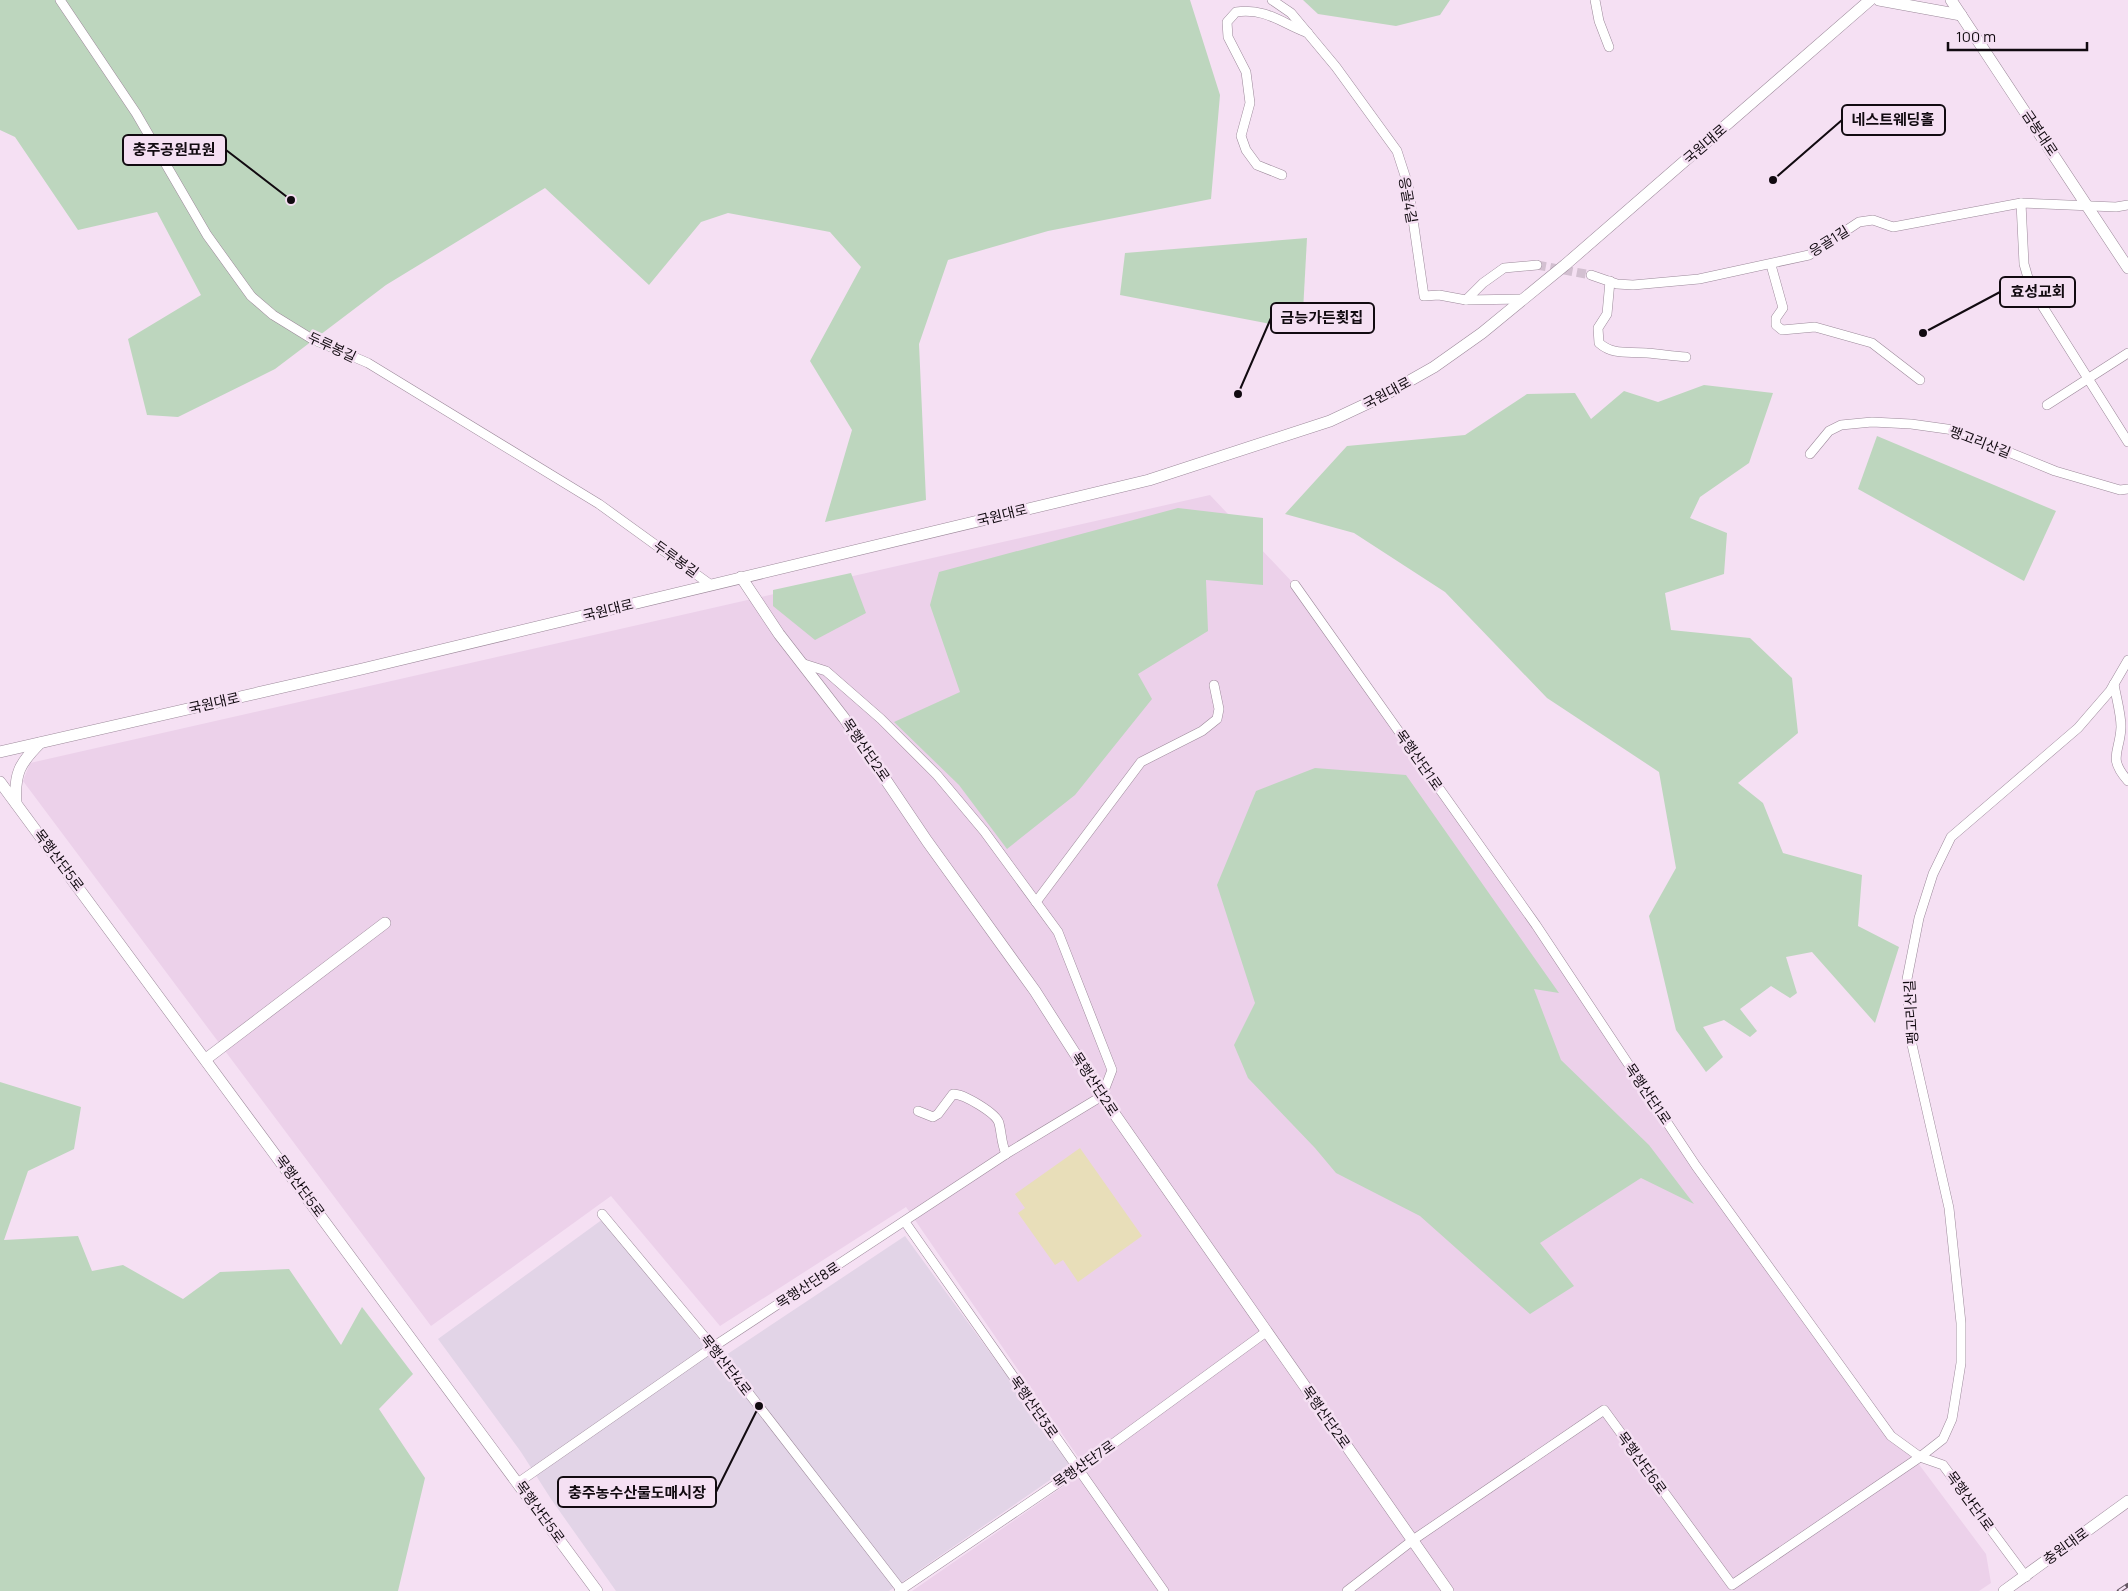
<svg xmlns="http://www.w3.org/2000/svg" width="2128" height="1591" viewBox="0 0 2128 1591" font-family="Manrope,'Noto Sans KR',sans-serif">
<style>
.commercial{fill:#e2d4e7}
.built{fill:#ecd1ea}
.green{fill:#bdd6be}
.sand{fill:#e8deb9}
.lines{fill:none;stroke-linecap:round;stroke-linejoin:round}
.minor-tunnel{stroke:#d3c0d1;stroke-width:9;stroke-dasharray:9 4.5;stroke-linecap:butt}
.minor-casing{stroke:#9c899a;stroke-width:10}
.tertiary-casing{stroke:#9c899a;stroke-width:12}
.minor{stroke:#fff;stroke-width:9}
.tertiary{stroke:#fff;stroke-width:11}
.rail-casing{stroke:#625661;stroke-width:4.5}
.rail{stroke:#f5e0f3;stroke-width:2.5;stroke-dasharray:8;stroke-linecap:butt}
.labels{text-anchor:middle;stroke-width:5;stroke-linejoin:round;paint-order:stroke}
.street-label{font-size:14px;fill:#110a10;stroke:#f5e0f3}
.leader{fill:none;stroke:#110a10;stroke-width:2}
.callout-dot{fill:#110a10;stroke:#f5e0f3;stroke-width:2}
.callout{fill:#f5e0f3;stroke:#110a10;stroke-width:2}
.callout-label{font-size:15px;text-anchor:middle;font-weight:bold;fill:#110a10}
</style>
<rect width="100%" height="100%" fill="#f5e0f3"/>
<path class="commercial" d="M 603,1219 L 717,1361 L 905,1236 L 1072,1465 L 889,1591 L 616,1591 L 551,1499 L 521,1452 L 438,1339 Z"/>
<path class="built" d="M 1210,495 L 1295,585 L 1707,1181 L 1986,1554 L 1991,1583 L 1979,1591 L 912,1591 L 1087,1470 L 906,1207 L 720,1326 L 611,1196 L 431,1326 L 23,781 L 30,763 Z"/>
<g class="green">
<path d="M 0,0 L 1190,0 L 1220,95 L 1211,199 L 1048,231 L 948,260 L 919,344 L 926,500 L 825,522 L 852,430 L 810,361 L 861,267 L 830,232 L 728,213 L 701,222 L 649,285 L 545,188 L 386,285 L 275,369 L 178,417 L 147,415 L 128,339 L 201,295 L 157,212 L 78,230 L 15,137 L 0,130 Z"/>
<path d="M 1303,0 L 1450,0 L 1440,15 L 1396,26 L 1318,14 Z"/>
<path d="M 1307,238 L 1302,330 L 1120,295 L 1125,253 Z"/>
<path d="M 1704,385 L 1773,393 L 1749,463 L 1700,497 L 1690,518 L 1727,533 L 1724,574 L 1665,593 L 1671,630 L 1750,638 L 1792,678 L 1798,733 L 1738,783 L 1763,803 L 1783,853 L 1862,875 L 1858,926 L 1899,947 L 1875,1023 L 1812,952 L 1786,957 L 1797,993 L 1790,998 L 1771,986 L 1740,1009 L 1757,1031 L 1750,1037 L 1724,1020 L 1703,1027 L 1723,1057 L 1706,1072 L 1676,1030 L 1649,916 L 1676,868 L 1659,772 L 1547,698 L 1445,592 L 1354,533 L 1285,514 L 1347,446 L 1465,435 L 1527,394 L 1575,393 L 1591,419 L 1624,391 L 1658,402 Z"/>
<path d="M 1877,436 L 2056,511 L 2024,581 L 1858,489 Z"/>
<path d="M 1178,508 L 1263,518 L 1263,585 L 1206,580 L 1208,631 L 1138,674 L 1152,699 L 1075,795 L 1007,849 L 959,785 L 894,722 L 960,692 L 930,605 L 939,572 Z"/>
<path d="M 851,573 L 866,613 L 815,640 L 773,606 L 773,590 Z"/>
<path d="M 1315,768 L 1406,775 L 1559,993 L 1534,989 L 1561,1060 L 1649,1145 L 1694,1204 L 1641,1178 L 1540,1243 L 1574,1286 L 1530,1314 L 1420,1216 L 1336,1173 L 1315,1148 L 1248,1078 L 1234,1045 L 1255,1003 L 1217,885 L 1256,791 Z"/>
<path d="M 0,1082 L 81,1107 L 74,1149 L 28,1171 L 4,1240 L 78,1236 L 92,1271 L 123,1265 L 183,1299 L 220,1272 L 289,1269 L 341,1345 L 362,1307 L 413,1374 L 379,1409 L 425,1478 L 398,1591 L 0,1591 Z"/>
</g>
<path class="sand" d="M 1080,1148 L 1142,1236 L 1078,1282 L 1063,1260 L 1055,1265 L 1018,1213 L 1025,1208 L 1015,1194 Z"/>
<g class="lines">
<path class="minor-tunnel" d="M 1537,265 L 1591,275"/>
<defs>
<g id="minor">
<path d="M 60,0 L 136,113 L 207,235 L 251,296 L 273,315 L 312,339 L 368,363 L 599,504 L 711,585"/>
<path d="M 1272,0 L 1291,13 L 1336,67 L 1397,151 L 1408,185 L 1424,296 L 1439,295 L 1466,300 L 1524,299"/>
<path d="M 1595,0 L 1599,21 L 1609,47"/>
<path d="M 1282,175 L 1257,165 L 1246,150 L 1241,136 L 1250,103 L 1246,72 L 1228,37 L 1227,22 L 1236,12 C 1267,8 1281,23 1308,33"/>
<path d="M 2021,203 L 2024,264 L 2031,288 L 2128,442"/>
<path d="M 1771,265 L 1783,308 L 1776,318 L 1776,325 L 1782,330 L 1815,327 L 1872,343 L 1920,380"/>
<path d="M 1591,275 L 1617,284 L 1633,285 L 1699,279 L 1809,255 L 1859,222 L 1873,220 L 1893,227 L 2021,203 L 2116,207 L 2128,205"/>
<path d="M 1610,281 L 1607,314 L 1598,328 L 1599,343 C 1614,356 1628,351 1647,353 C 1660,354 1672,356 1686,357"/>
<path d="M 1466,300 L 1483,283 L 1504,268 L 1537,265"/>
<path d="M 2047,405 L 2128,353"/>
<path d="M 1810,454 L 1829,431 L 1841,425 L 1872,422 L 1911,424 L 1954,430 L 2055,471 L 2120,490 L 2128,489"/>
<path d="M 1295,585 L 1536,925 L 1696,1166 L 1891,1436 L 1920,1457 L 1943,1465 L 2026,1577"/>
<path d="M 2114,684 C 2116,697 2121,713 2121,727 C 2120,753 2107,757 2128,781"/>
<path d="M 1036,902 L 1141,762 L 1202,731 L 1217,719 L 1219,709 L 1214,685"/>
<path d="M 918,1111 L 933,1117 L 938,1114 L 953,1094 C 964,1094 996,1113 999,1123 C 1002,1135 1001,1142 1006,1154"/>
<path d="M 602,1214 L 713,1347 L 902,1591"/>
<path d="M 905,1222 L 1164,1591"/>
<path d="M 519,1482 L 713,1347 L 1006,1154 L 1102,1096 L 1112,1070 L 1058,932 L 984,831 L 937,775 L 881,719 L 826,671 L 801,663"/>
<path d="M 899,1591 L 1077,1470 L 1266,1332"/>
<path d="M 1347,1591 L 1413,1540 L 1604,1410 L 1732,1585 L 1920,1457 L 1943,1439 L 1952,1419 L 1961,1363 L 1961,1323 L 1949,1208 L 1910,1036 L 1907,979 L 1919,918 L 1933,874 L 1951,837 L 2078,728 L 2110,691 L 2128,660"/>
</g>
<g id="tertiary">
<path d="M 1879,0 L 1961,15"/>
<path d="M 1951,0 L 2128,268"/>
<path d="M 741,577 L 779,634 L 844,718 L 927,841 L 1035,991 L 1102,1096 L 1448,1591"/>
<path d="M 0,752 L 362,669 L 1149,480 L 1330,421 L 1381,397 L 1434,367 L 1482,333 L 1565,265 L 1870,0"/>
<path d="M 0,782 L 597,1591"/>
<path d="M 16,803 C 14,773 20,763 40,743"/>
<path d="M 206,1059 L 385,923"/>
<path d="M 2004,1591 L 2128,1501"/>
</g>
</defs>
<use href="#minor" class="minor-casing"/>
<use href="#tertiary" class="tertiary-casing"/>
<use href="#minor" class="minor"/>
<use href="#tertiary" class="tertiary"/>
<defs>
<path id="rail" d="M 2119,1591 L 2128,1585"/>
</defs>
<use href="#rail" class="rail-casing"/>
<use href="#rail" class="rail"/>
</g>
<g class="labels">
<g class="street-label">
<text transform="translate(2040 133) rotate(56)" y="5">금봉대로</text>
<text transform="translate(1705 144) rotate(-41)" y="5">국원대로</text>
<text transform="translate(1408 200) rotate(80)" y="5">응골4길</text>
<text transform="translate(1829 241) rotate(-32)" y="5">응골1길</text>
<text transform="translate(332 347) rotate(25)" y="5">두루봉길</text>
<text transform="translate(1387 393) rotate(-28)" y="5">국원대로</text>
<text transform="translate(1980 442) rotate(21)" y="5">팽고리산길</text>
<text transform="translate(1002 515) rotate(-14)" y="5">국원대로</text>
<text transform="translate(676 559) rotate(36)" y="5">두루봉길</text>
<text transform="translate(608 610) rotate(-14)" y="5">국원대로</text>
<text transform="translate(214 703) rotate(-13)" y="5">국원대로</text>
<text transform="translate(866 750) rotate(56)" y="5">목행산단2로</text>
<text transform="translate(1419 760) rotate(55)" y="5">목행산단1로</text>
<text transform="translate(59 860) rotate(53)" y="5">목행산단5로</text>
<text transform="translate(1911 1012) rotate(-93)" y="5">팽고리산길</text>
<text transform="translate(1095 1084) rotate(57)" y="5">목행산단2로</text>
<text transform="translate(1648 1094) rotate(56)" y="5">목행산단1로</text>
<text transform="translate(300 1186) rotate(54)" y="5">목행산단5로</text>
<text transform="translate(808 1285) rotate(-33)" y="5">목행산단8로</text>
<text transform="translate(726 1365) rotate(52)" y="5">목행산단4로</text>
<text transform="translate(1034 1407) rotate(55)" y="5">목행산단3로</text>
<text transform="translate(1326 1417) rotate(55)" y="5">목행산단2로</text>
<text transform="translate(1642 1463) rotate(54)" y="5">목행산단6로</text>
<text transform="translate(1084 1464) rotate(-35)" y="5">목행산단7로</text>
<text transform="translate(1970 1501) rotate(54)" y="5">목행산단1로</text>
<text transform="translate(540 1512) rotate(54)" y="5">목행산단5로</text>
<text transform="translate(2066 1546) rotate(-36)" y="5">충원대로</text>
</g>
</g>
<path class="leader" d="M1773 180L1842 120M291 200L226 150M1923 333L2000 292M1238 394L1271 318M759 1406L716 1492"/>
<g class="callout-dot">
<circle cx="1773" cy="180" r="5"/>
<circle cx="291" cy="200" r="5"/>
<circle cx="1923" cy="333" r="5"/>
<circle cx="1238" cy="394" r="5"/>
<circle cx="759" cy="1406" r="5"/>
</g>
<g class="callout">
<rect x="1842" y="105" width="103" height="30" rx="5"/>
<rect x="123" y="135" width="103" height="30" rx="5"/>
<rect x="2000" y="277" width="75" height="30" rx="5"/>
<rect x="1271" y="303" width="103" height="30" rx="5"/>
<rect x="558" y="1477" width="158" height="30" rx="5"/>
</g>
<g class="callout-label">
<text x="1893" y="125">네스트웨딩홀</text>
<text x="174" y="155">충주공원묘원</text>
<text x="2038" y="297">효성교회</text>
<text x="1322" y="323">금능가든횟집</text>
<text x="637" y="1498">충주농수산물도매시장</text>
</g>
<path d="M1948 42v8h139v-8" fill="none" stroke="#110a10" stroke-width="2.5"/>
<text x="1956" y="42" font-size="15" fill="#110a10" stroke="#f5e0f3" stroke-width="4" paint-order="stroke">100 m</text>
</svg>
